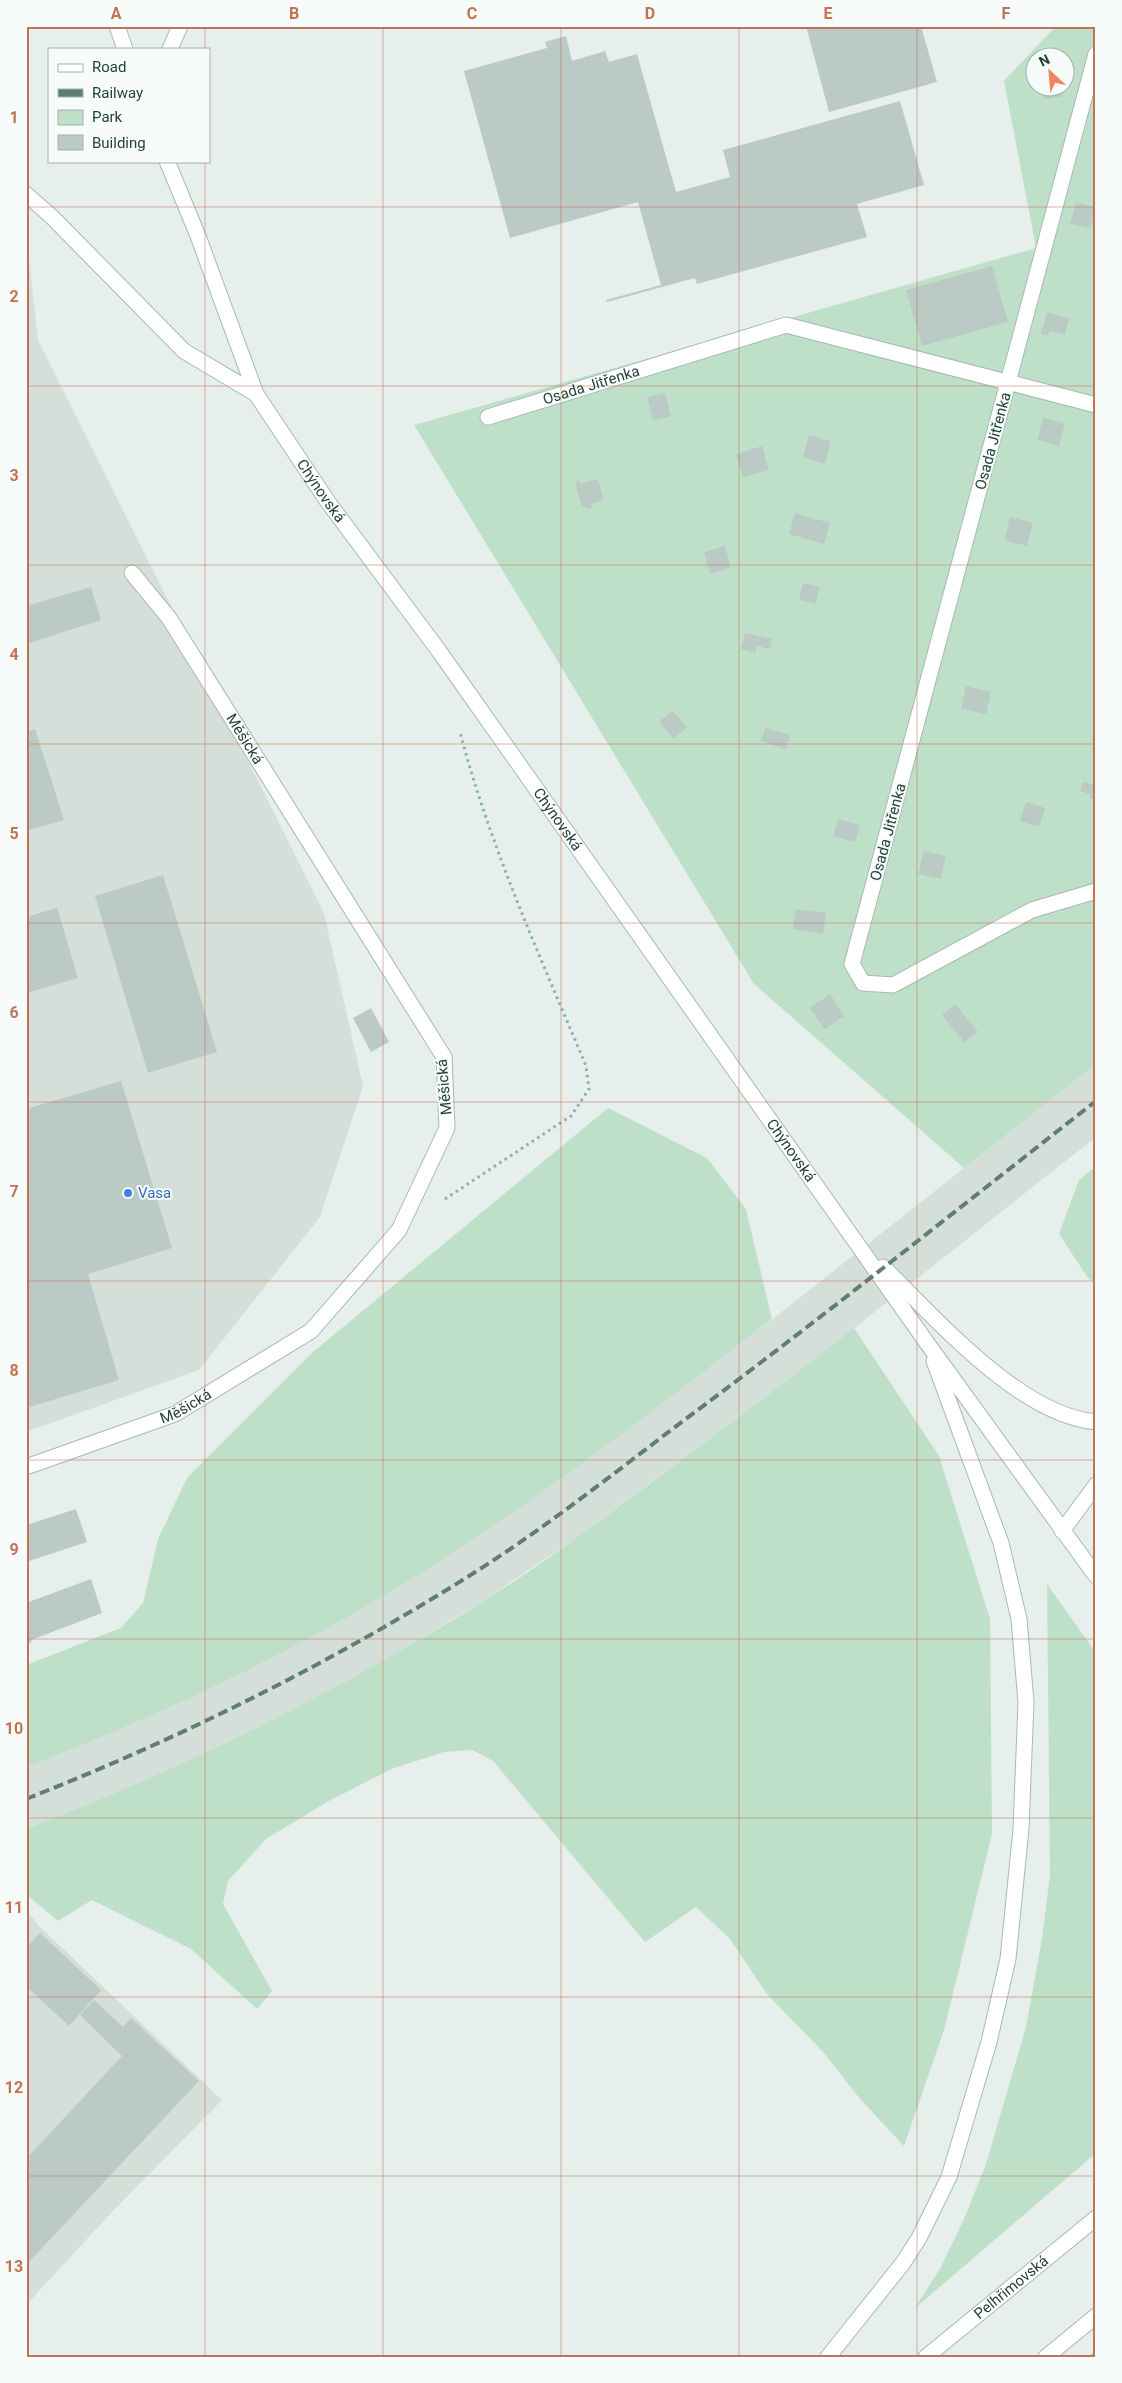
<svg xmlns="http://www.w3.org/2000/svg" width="1122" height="2383" viewBox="0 0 1122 2383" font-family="Roboto,sans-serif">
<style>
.built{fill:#d4dfda}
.green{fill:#bfe0c8;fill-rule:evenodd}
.building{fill:#bbcac4}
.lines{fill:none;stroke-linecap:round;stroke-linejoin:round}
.service-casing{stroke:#a8b8b2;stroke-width:17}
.minor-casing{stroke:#a8b8b2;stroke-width:17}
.secondary-casing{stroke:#a4bbb3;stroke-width:17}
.path{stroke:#86b3a5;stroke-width:3;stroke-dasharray:2.5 4;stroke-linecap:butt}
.service{stroke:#fff;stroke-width:15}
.minor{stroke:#fff;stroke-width:15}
.secondary{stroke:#fff;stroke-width:15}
.rail{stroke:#5f7d75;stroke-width:4;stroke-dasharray:10 5;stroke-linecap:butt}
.grid{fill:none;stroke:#c07456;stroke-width:1;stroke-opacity:0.55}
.shop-dot{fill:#3f7fe0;stroke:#f7fbf9;stroke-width:2}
.labels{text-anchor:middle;stroke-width:4;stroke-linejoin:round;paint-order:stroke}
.street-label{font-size:15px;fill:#24423a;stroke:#f7fbf9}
.shop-label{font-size:15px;fill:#366cbe;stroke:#f7fbf9;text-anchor:start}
.neatline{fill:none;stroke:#c07456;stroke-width:2}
.grid-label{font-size:16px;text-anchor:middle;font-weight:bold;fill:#c07456}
</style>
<rect width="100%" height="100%" fill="#e6efeb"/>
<g class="built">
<path d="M 26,234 L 38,340 L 324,913 L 363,1086 L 320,1217 L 199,1370 L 26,1432 Z"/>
<path d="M 1096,1064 L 1096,1137 L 800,1371 L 576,1538 L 486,1599 L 380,1663 L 291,1711 L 176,1767 L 81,1808 L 26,1829 L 26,1767 L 152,1714 L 265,1661 L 351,1613 L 456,1551 L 543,1491 L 765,1325 Z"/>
<path d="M 26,1910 L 39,1926 L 222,2100 L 110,2214 L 26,2305 Z"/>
</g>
<g class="green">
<path d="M 1056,26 L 1096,26 L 1096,1064 L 964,1168 L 754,984 L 414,425 L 1036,248 L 1004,81 ZM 1034,58 L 1064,58 L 1064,88 L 1034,88 Z"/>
<path d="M 608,1108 L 707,1158 L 746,1209 L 772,1319 C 669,1398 566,1479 457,1550 C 323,1638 175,1710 26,1767 L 26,1665 L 121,1628 L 143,1603 L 158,1539 L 187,1478 L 313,1352 Z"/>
<path d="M 1096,1166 L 1096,1284 L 1088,1278 L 1059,1234 L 1079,1180 Z"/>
<path d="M 854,1328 L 939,1456 L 990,1619 L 992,1834 L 944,2030 L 904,2146 L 860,2099 L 825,2054 L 767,1994 L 730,1939 L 696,1907 L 645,1942 L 493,1761 L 472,1750 L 444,1752 L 391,1769 L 327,1802 L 266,1839 L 228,1881 L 223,1904 L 272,1991 L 257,2009 L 191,1949 L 92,1900 L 58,1921 L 26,1894 L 26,1829 C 186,1768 339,1691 485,1600 C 542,1565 597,1522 652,1482 C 719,1431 788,1381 854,1328 Z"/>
<path d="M 1047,1584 L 1096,1653 L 1096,2153 L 914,2309 L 940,2269 L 964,2219 L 986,2164 L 1026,2027 L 1042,1939 L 1050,1875 Z"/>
</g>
<g class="building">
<path d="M 806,26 L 921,26 L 937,82 L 829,112 Z"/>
<path d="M 566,36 L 572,61 L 605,51 L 609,62 L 637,54 L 676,192 L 730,177 L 723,150 L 900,101 L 924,185 L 857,204 L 867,237 L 697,284 L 695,278 L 607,302 L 606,300 L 661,285 L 638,202 L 510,238 L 464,71 L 547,48 L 545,42 Z"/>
<path d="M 1042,88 L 1062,88 L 1063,97 L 1044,99 Z"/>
<path d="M 1076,203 L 1096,207 L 1091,228 L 1070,224 Z"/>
<path d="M 992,266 L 1008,322 L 922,346 L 906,290 Z"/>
<path d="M 1047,312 L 1069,318 L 1065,335 L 1050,331 L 1048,336 L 1041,334 Z"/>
<path d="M 665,393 L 671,416 L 653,420 L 647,397 Z"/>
<path d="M 1043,418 L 1065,423 L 1059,446 L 1037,440 Z"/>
<path d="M 809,435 L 831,441 L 825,464 L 803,457 Z"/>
<path d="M 762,446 L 769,470 L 743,477 L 736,454 Z"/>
<path d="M 598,479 L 604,500 L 591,504 L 592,508 L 586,509 L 585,506 L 582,507 L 575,482 L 579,480 L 580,484 Z"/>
<path d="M 795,513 L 830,523 L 824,544 L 789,534 Z"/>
<path d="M 1010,517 L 1033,523 L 1027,546 L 1004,540 Z"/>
<path d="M 725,546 L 731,568 L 710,574 L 704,552 Z"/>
<path d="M 803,583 L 820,587 L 816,604 L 799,600 Z"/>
<path d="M 91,587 L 101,620 L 26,644 L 26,606 Z"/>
<path d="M 745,633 L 772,639 L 770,649 L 757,646 L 755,653 L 741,649 Z"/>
<path d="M 966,686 L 991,692 L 986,714 L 961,709 Z"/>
<path d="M 673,711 L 687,727 L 673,739 L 659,721 Z"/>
<path d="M 765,728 L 790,735 L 786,749 L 761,741 Z"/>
<path d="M 35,729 L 64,820 L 26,831 L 26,732 Z"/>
<path d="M 1093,780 L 1096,781 L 1096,800 L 1089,798 L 1090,794 L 1080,791 L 1083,782 L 1093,784 Z"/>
<path d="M 1026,802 L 1045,808 L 1039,827 L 1020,821 Z"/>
<path d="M 838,819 L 860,825 L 855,842 L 833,836 Z"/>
<path d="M 924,851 L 946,856 L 941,879 L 918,874 Z"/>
<path d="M 163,875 L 217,1052 L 148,1073 L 95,896 Z"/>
<path d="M 57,908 L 78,978 L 26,993 L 26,917 Z"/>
<path d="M 796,909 L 826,913 L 823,934 L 793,929 Z"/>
<path d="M 830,994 L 844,1016 L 825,1029 L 810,1008 Z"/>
<path d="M 955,1004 L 978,1032 L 964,1042 L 942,1015 Z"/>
<path d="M 371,1008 L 389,1042 L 371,1052 L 353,1018 Z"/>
<path d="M 121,1081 L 172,1248 L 88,1274 L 119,1380 L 26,1408 L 26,1109 Z"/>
<path d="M 76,1509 L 87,1542 L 26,1562 L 26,1525 Z"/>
<path d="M 91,1579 L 102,1613 L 31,1640 L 32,1642 L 26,1644 L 26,1603 Z"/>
<path d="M 40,1933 L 101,1990 L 69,2026 L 26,1986 L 26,1948 Z"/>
<path d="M 94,2000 L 123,2027 L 131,2018 L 199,2081 L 26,2265 L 26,2159 L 122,2056 L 80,2015 Z"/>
<path d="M 1094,2343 L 1096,2344 L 1096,2357 L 1088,2357 L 1093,2353 Z"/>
</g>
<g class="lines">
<defs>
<g id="service">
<path d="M 1096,54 L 852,964 L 863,983 L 893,985 L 1032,910 L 1096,891"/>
<path id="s1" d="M 488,417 L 786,325 L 1096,405"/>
<path id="s2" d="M 132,573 L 169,618 L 444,1057"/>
<path d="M 1046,2357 L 1096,2316"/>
</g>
<g id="minor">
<path id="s3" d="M 26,1467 L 175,1414 L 311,1331 L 399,1230 L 447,1128 L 444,1057"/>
</g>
<g id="secondary">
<path d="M 117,26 L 125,49"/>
<path d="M 170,49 L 180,26"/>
<path id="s4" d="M 167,161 L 198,236 L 256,394 L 328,502 L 439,651 L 927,1343 L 1096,1576"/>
<path d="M 26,194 L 52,217 L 184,351 L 256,394"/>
<path d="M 883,1267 C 937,1319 1019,1415 1096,1422"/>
<path d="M 1062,1531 L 1096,1485"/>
<path d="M 828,2357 L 903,2263 L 919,2238 L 949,2177 L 989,2042 L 1008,1959 L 1021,1829 L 1026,1702 L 1019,1619 L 1001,1543 L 934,1361"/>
<path id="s5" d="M 926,2357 L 1096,2218"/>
</g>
</defs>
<use href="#service" class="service-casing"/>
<use href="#minor" class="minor-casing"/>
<use href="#secondary" class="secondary-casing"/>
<path class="path" d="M 445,1199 L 571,1116 L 589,1089 L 586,1066 C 540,956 490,847 460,732"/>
<use href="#service" class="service"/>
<use href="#minor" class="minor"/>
<use href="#secondary" class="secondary"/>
<path class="rail" d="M 26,1799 C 181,1738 329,1664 469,1576 C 544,1529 613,1474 683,1421 C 823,1317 959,1208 1096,1101"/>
</g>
<path class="grid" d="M 205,26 L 205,49M 383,26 L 383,2357M 561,26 L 561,2357M 739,26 L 739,2357M 917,26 L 917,2357M 205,161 L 205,2357M 26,207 L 1096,207M 26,386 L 1096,386M 26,565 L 1096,565M 26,744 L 1096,744M 26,923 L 1096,923M 26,1102 L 1096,1102M 26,1281 L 1096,1281M 26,1460 L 1096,1460M 26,1639 L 1096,1639M 26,1818 L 1096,1818M 26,1997 L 1096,1997M 26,2176 L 1096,2176"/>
<circle class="shop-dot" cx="128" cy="1193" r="5"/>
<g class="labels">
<g class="street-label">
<text dy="5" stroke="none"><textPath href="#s1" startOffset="108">Osada Jitřenka</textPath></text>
<text transform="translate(993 441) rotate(-75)" y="5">Osada Jitřenka</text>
<text dy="5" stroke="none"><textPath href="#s4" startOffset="366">Chýnovská</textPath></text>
<text dy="5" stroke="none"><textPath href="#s2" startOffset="201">Měšická</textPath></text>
<text dy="5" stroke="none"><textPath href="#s4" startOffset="771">Chýnovská</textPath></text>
<text transform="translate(888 832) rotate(-75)" y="5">Osada Jitřenka</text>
<text transform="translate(444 1087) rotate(-95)" y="5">Měšická</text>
<text dy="5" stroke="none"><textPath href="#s4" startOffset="1176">Chýnovská</textPath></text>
<text dy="5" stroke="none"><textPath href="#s3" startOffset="171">Měšická</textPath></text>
<text dy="5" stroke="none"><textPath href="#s5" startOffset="110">Pelhřimovská</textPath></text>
</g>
<g class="shop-label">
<text x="138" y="1198">Vasa</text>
</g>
</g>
<rect width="1122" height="2383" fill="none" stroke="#f7fbf9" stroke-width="55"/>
<rect x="48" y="48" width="162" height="115" fill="#f7fbf9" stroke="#a3b1ad"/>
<rect x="58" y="64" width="25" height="8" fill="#ffffff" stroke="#a3b1ad"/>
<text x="92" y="72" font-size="15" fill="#24423a">Road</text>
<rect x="58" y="89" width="25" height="8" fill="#5f7d75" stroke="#a3b1ad"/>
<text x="92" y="98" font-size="15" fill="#24423a">Railway</text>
<rect x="58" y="110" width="25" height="15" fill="#bfe0c8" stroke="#a3b1ad"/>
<text x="92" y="122" font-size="15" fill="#24423a">Park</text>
<rect x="58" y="135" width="25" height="15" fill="#bbcac4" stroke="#a3b1ad"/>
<text x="92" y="148" font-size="15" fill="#24423a">Building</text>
<g transform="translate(1050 72) rotate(334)"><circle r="24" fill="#f7fbf9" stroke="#a3b1ad"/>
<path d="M0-4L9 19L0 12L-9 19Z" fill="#f4845f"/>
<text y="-8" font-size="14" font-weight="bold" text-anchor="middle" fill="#24423a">N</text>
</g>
<rect x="28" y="28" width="1066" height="2328" class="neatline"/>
<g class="grid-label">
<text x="116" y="19">A</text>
<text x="294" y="19">B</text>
<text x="472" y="19">C</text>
<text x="650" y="19">D</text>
<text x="828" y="19">E</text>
<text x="1006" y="19">F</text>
<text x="14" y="123">1</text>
<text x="14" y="302">2</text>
<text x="14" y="481">3</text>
<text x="14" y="660">4</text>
<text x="14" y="839">5</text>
<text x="14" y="1018">6</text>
<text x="14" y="1197">7</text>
<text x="14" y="1376">8</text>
<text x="14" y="1555">9</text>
<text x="14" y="1734">10</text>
<text x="14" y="1913">11</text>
<text x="14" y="2093">12</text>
<text x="14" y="2272">13</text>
</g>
</svg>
